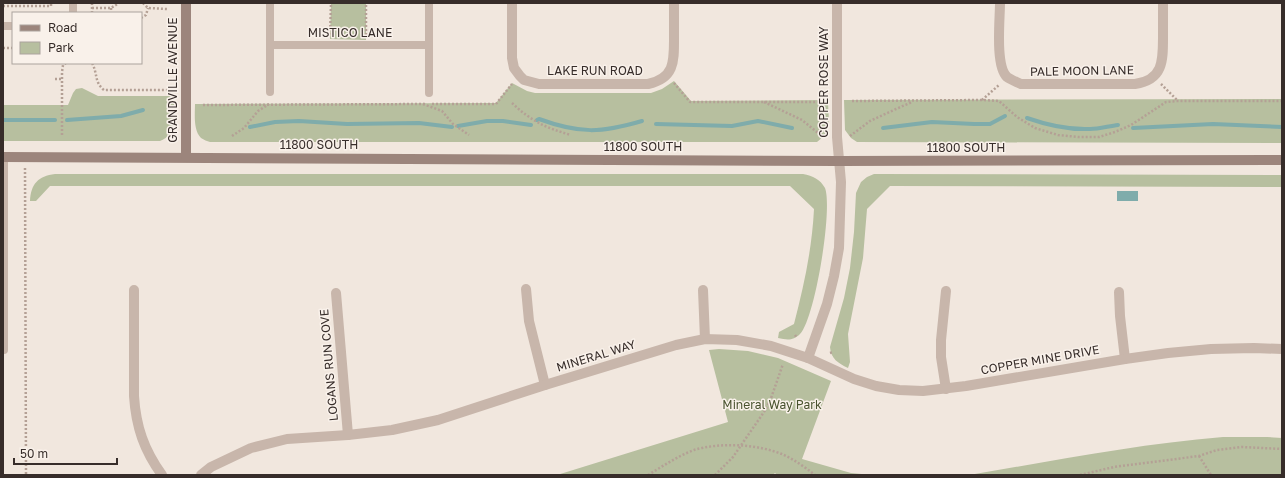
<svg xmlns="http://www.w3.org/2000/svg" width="1285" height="478" viewBox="0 0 1285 478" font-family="'Golos Text',sans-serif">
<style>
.green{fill:#b7bf9f}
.water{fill:#7facab}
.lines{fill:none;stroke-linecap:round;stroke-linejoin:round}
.stream{stroke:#7facab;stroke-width:4}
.path{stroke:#b4a095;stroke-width:2.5;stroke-dasharray:2 2;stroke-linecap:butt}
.lane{stroke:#c8b6ab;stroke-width:8}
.street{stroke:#c8b6ab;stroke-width:10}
.secondary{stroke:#9c857c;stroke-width:10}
.labels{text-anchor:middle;stroke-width:3;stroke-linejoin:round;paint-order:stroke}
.street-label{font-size:12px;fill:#372d2a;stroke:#f9f1ea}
.park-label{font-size:12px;fill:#49532f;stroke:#f9f1ea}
</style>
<rect width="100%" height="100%" fill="#f1e7de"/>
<g class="green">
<path d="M 331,3 L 366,3 L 366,40 L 330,39 Z"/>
<path d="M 674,81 L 691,101 L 828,100 C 828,118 833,130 817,142 L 210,142 C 207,141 204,140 201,138 C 193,130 195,114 195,104 L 496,103 L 512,83 L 527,91 L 535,93 L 651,93 L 662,89 Z"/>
<path d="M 82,88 L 98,96 L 174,96 C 174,112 179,134 160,141 L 3,141 L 3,105 L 68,105 L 73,93 L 76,89 Z"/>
<path d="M 1282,99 L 1282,143 L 857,142 L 851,138 L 845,130 L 844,100 Z"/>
<path d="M 55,174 L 803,174 C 813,176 820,179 825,188 C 833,208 815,319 800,334 C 793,341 787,340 778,338 L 779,332 L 794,324 C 804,285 812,249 814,209 L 790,186 L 50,186 L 36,201 L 30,201 C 31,184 38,176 55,174 Z"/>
<path d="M 874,174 L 1282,175 L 1282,187 L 890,186 L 867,209 L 863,258 L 848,334 L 850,362 L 848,368 C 838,363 831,359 830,347 L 844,298 L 850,268 L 854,232 L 856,193 L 861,182 L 867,177 Z"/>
<path d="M 719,349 L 748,351 L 778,358 L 831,381 L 802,459 L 851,473 L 872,475 L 777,475 L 775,473 L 773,475 L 557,475 L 728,422 L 709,350 Z"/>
<path d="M 1223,437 L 1267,437 L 1282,438 L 1282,475 L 969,475 C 1053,461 1137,444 1223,437 Z"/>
</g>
<rect class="water" x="1117" y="191" width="21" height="10"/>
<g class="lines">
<g class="stream">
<path d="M 1027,118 C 1047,125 1068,130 1090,129 C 1099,129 1109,126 1118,125"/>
<path d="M 3,120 L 55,120"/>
<path d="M 67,120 L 121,116 L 143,110"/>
<path d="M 537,120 L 539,119 C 580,134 601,133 642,121"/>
<path d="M 656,124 L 732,126 L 758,121 L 792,128"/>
<path d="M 458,126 L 487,121 L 503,121 L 531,125"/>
<path d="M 250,127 L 275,122 L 299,121 L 347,124 L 419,123 L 452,127"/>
<path d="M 883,128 L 932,122 L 974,124 L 990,124 L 1005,116"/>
<path d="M 1133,128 L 1213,124 L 1282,127"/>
</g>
<g class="path">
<path d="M 92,3 L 92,13"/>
<path d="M 143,3 L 148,8 L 167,9"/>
<path d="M 3,6 L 51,6 L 51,3"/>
<path d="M 92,8 L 111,8 L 119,3"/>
<path d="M 111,8 L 111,13"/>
<path d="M 141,18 L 146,15 L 148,8"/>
<path d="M 330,35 L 331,3"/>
<path d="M 366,35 L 366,3"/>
<path d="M 3,48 L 13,48"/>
<path d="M 92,63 C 98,74 94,82 104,90 L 167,90"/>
<path d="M 55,79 L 62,79"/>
<path d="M 674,83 L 690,102 L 820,102"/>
<path d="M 1161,84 L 1178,101"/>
<path d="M 982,100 L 999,85"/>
<path d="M 852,101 L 982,100 L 999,101 L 1017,117 L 1035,128 L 1058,135 L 1078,137 L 1099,137 L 1115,132 L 1131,125 L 1166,102 L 1178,101 L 1282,101"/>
<path d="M 764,102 L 802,120 L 823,137"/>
<path d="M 512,103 C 531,121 546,128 571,135"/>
<path d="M 423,104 L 442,111 L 453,124 L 469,135"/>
<path d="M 432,104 L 496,104 L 512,84"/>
<path d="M 203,105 L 427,104"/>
<path d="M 62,135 L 62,72 L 63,65 L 66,63"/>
<path d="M 232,136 L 244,128 L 258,111 L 269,104"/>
<path d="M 850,136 L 870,121 L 896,109 L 912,102"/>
<path d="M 25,168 L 26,475"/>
<path d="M 795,335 L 797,338"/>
<path d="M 830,353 L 833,352"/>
<path d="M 1199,456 L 1211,475"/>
<path d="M 648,475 C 663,466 678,456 694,450 C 720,442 759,444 784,455 C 795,460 806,468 815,475"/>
<path d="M 715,475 L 733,457 L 764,412 L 770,401 L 783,364"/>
<path d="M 1080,475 L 1114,467 L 1199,456 L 1217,450 L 1242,447 L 1282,449"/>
</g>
<g class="lane">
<path d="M 73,3 L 73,13"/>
<path d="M 429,3 L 429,93"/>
<path d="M 3,26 L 13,26"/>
<path d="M 270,45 L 429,45"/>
<path d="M 270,92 L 270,3"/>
<path d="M 4,350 L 4,157"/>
</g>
<g class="street">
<path d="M 512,3 L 512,58 L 514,68 L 520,76 L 524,80 L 539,84 L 648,84 C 675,78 674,61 674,38 C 674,26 674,15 674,3"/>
<path d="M 1000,3 C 1000,19 995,66 1007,77 C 1011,80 1017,82 1021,84 L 1135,84 C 1163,80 1163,61 1163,38 C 1163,26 1163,15 1163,3"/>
<path d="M 526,289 L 529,321 L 545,385"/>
<path d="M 134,290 L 134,396 C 136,427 144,450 162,475"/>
<path d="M 703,290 L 705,339"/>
<path d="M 946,291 L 941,340 L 941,357 L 946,389"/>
<path d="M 1119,292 L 1120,316 L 1125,359"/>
<path d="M 336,293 L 348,435"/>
<path d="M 808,358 L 827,304 L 834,276 L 839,248 L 841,182 L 837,137 L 837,3"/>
<path d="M 201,475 L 211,467 L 251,448 L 287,439 L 348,435 L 392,430 L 438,420 L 545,385 L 676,345 L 705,339 L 737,340 L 771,346 L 808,358 L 854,379 L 876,386 L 899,390 L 923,391 L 966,386 L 1125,359 L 1168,353 L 1211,349 L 1254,348 L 1282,349"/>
</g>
<g class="secondary">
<path d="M 3,157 L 839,161 L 1282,160"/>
<path d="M 186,157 L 186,3"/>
</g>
</g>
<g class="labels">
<g class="street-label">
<text x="350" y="37">MISTICO LANE</text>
<text x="595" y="75">LAKE RUN ROAD</text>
<text transform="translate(1082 71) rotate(-1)" y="4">PALE MOON LANE</text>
<text transform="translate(173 80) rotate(-90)" y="4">GRANDVILLE AVENUE</text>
<text transform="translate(824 82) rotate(-90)" y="4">COPPER ROSE WAY</text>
<text x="319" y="149">11800 SOUTH</text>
<text x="643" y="151">11800 SOUTH</text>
<text x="966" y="152">11800 SOUTH</text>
<text transform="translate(596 356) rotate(-17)" y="4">MINERAL WAY</text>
<text transform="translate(1040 360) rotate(-10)" y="4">COPPER MINE DRIVE</text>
<text transform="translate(329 365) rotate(-95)" y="4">LOGANS RUN COVE</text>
</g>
<g class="park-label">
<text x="772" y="409">Mineral Way Park</text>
</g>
</g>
<rect width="1285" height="478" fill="none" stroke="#372d2a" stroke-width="8"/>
<rect x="12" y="12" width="130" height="52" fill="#f9f1ea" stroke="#aba39d"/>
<rect x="20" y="25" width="20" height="6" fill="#9c857c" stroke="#aba39d"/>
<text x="48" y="32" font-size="12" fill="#372d2a">Road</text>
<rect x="20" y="42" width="20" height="12" fill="#b7bf9f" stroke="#aba39d"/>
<text x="48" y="52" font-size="12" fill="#372d2a">Park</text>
<path d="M14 458v6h103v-6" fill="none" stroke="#372d2a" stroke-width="2"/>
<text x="20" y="458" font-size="12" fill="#372d2a" stroke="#f9f1ea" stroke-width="3" paint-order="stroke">50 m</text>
</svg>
